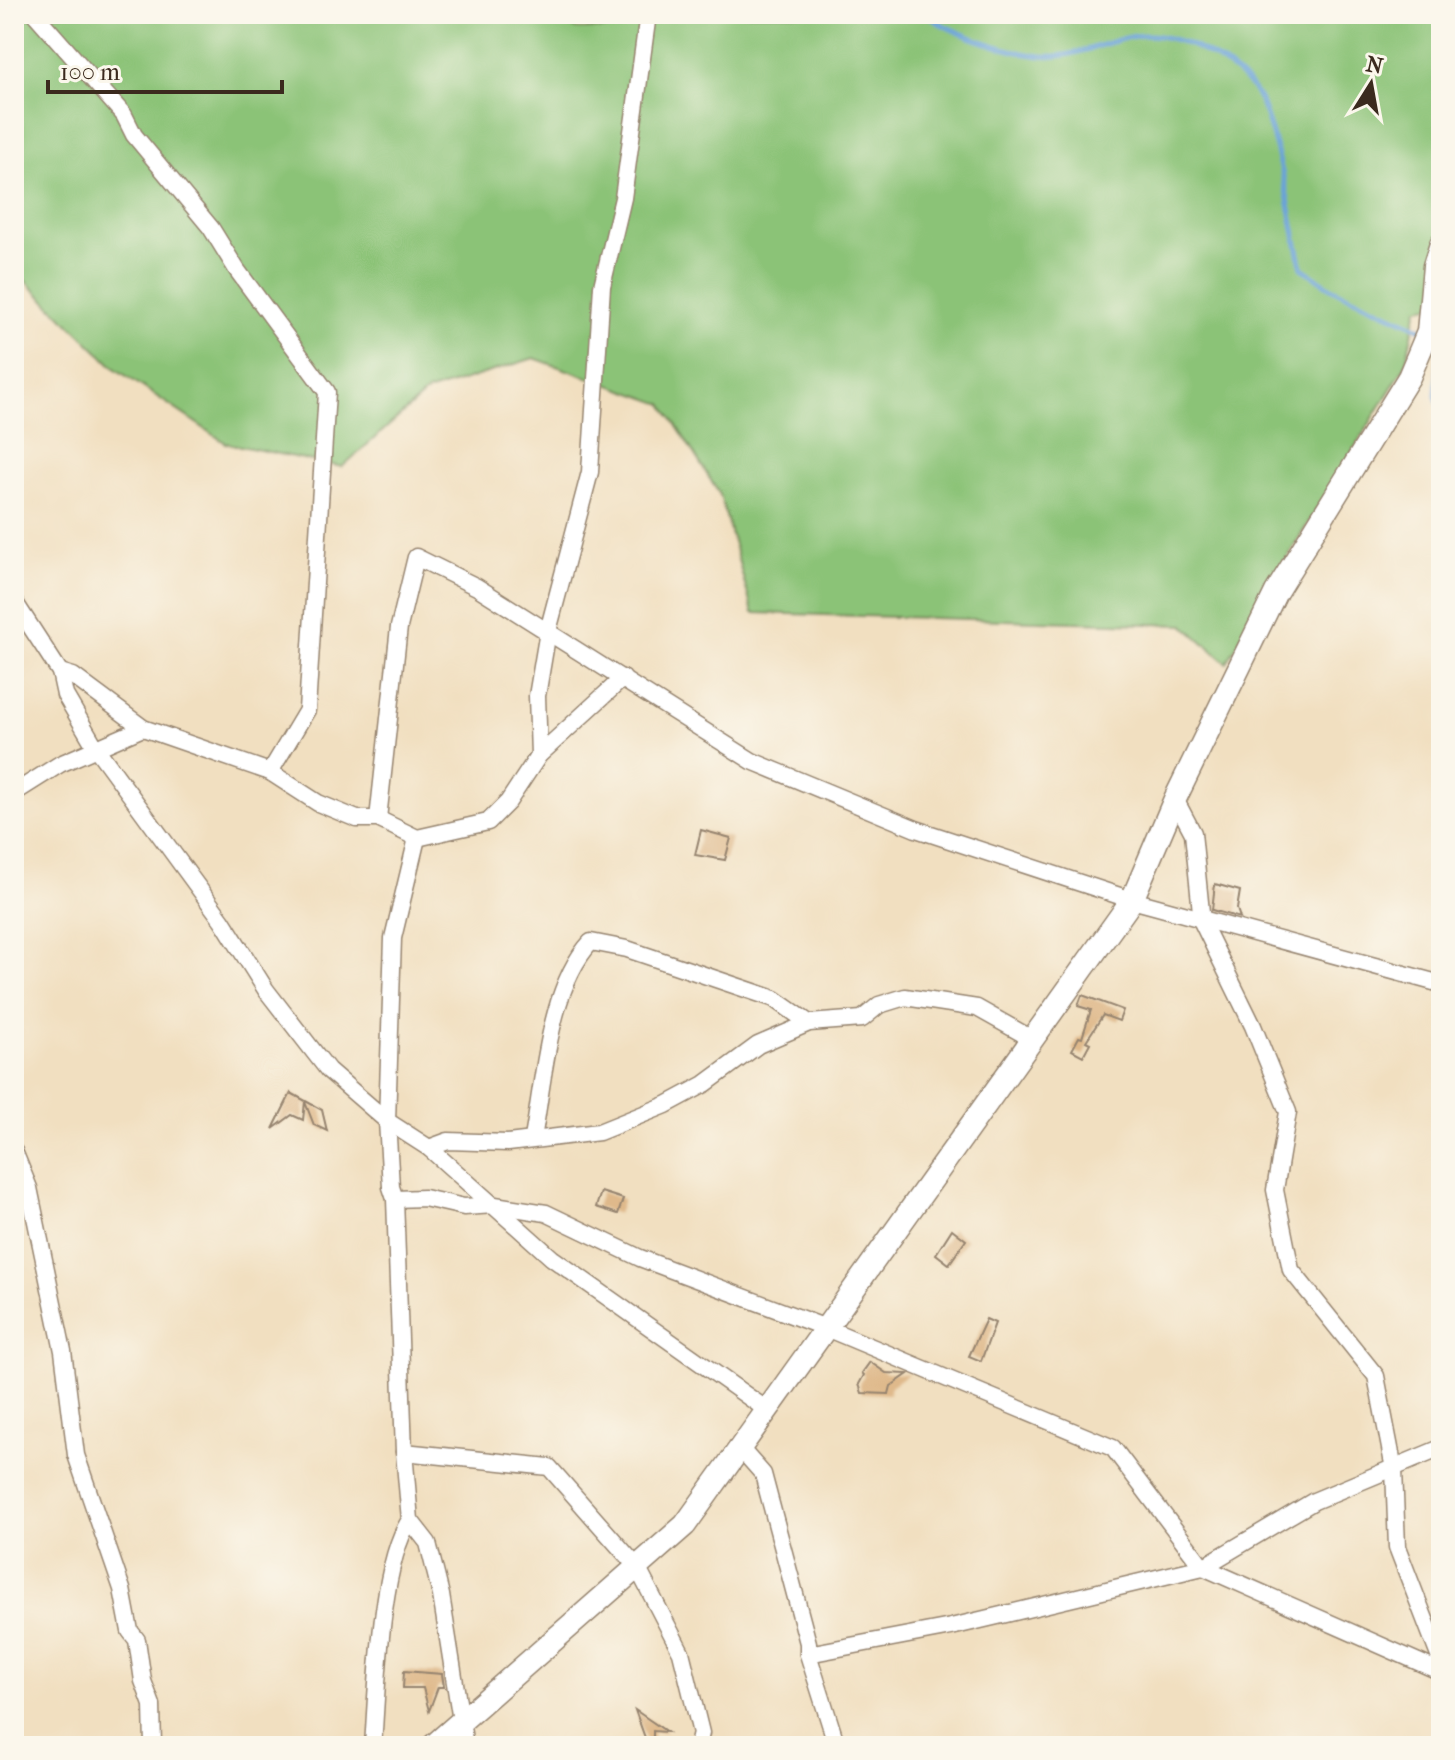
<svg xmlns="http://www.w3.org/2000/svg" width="1455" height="1760" viewBox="0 0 1455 1760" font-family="'IM FELL French Canon',serif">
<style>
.green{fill:#8bc377;stroke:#63764a;stroke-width:2}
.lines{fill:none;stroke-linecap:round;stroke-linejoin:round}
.stream{stroke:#69a2d8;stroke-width:5}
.building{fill:#dfb98b}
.minor-casing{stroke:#96846f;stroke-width:19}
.secondary-casing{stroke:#96846f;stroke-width:25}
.minor{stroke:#fff;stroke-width:16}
.secondary{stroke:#fff;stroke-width:22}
</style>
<rect width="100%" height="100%" fill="#fbf7ec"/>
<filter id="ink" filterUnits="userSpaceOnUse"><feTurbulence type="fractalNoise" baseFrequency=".0125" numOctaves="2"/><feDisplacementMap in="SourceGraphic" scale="16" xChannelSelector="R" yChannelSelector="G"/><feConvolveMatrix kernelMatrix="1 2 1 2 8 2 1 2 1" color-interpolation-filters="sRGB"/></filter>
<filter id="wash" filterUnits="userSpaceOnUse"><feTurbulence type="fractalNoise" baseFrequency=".006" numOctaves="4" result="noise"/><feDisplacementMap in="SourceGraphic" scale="32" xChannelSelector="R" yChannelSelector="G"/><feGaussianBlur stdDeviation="1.8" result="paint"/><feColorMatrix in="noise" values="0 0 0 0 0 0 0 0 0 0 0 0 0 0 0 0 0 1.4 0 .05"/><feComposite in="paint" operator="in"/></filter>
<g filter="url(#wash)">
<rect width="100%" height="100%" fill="#f1dfc0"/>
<path class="green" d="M 14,14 L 530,14 L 578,29 L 621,29 L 639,14 L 1441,14 L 1441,304 L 1418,308 L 1405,366 L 1269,587 L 1227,663 L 1184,625 L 753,613 L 720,495 L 663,404 L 534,358 L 427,392 L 342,467 L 226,443 L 116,369 L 14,270 Z"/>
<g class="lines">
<g class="stream">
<path d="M 926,14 C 951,34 1025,59 1057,56 C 1087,54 1117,36 1146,35 C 1182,34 1247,69 1261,103 C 1282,154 1290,214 1302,268 L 1333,289 L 1422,329"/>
<path d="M 1434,336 L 1440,341 L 1436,396 L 1441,409"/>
</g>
</g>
<g id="blocks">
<g class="building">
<path d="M 701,830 L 731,838 L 725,860 L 695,855 Z"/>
<path d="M 1215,884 L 1240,891 L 1237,909 L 1240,918 L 1212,910 Z"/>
<path d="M 1082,995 L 1123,1010 L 1119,1021 L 1103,1015 L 1086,1041 L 1090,1043 L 1083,1056 L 1072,1050 L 1079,1037 L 1082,1038 L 1091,1010 L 1078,1006 Z"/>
<path d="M 291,1093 L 322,1110 L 327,1131 L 314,1125 L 305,1102 L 303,1120 L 292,1115 L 273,1129 Z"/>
<path d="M 601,1192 L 623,1199 L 618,1214 L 596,1207 Z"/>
<path d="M 952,1229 L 966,1240 L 949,1264 L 936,1254 Z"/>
<path d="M 986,1319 L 995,1323 L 981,1361 L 969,1356 Z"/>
<path d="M 870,1362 L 886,1373 L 908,1374 L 891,1386 L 889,1394 L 862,1393 L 859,1384 L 864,1375 L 862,1373 Z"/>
<path d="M 404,1671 L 442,1674 L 444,1687 L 438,1687 L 429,1711 L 423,1688 L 403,1688 Z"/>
<path d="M 635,1710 L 667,1732 L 653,1731 L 653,1746 L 648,1746 Z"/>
</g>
</g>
</g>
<g filter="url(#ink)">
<use href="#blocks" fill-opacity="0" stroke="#96846f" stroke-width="2"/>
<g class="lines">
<defs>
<g id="minor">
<path d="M 35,14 L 124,115 L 134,135 L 211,228 L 237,270 L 327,392 L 307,710 L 270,772"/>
<path d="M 14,601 L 60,672 L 65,695 L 96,748 L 222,920 L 266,990 L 328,1070 L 387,1121 L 429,1148 L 552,1258 L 767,1410"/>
<path d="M 60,672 L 73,676 L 143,728 L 270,772 L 318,803 L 357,819 L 378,819 L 417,838 L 488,822 L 508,802 L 539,755 L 623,678"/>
<path d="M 539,755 L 537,696 L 548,631 L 590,472 L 602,286 L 623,198 L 648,14"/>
<path d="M 14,793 L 60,764 L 143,728"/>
<path d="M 1175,799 L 1193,833 L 1202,922 L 1253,1026 L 1288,1112 L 1275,1190 L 1291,1270 L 1376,1376 L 1394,1469 L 1397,1547 L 1441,1661"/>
<path d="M 378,819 L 399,627 L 416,557 L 477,587 L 752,761 L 916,829 L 1132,900 L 1441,984"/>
<path d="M 417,838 L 393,938 L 387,1121 L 391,1187 L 395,1199 L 404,1452 L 410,1520 L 428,1543 L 441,1595 L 465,1746"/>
<path d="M 533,1138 C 544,1079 549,987 591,942 L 627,949 L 775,999 L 809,1023"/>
<path d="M 429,1148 L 448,1141 L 508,1143 L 599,1132 L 666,1105 L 705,1084 L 758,1045 L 809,1023 L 862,1019 L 879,1005 L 905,997 L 977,1008 L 1032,1039"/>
<path d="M 14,1151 L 29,1188 L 63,1351 L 76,1455 L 122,1589 L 130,1631 L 137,1640 L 143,1681 L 152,1705 L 153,1746"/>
<path d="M 395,1199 L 424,1198 L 464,1207 L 495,1205 L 546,1213 L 640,1258 L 826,1328 L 1113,1448 L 1203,1567 L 1441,1672"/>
<path d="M 740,1448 L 763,1474 L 808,1643 L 808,1654 L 837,1746"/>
<path d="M 404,1452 L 549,1467 L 637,1567 L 681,1652 L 701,1733 L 698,1746"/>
<path d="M 808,1654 L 951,1627 L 1203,1567 L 1314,1501 L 1441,1448"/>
<path d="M 373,1746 C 377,1690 380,1564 410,1520"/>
</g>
<path id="secondary" d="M 433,1746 L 685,1525 L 1132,900 L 1175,799 L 1276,592 L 1409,377 L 1428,332 L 1434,266 L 1441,244"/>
</defs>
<use href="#minor" class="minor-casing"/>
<use href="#secondary" class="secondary-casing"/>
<use href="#minor" class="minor"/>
<use href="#secondary" class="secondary"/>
</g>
</g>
<rect width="1455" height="1760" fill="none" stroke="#fbf7ec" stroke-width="48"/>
<g transform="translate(1371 84) rotate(11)" stroke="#fbf7ec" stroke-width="6" paint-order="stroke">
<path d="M0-6L14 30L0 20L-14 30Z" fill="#3b2a1e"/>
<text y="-12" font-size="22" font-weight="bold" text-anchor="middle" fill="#3b2a1e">N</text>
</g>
<path d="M48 80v12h234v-12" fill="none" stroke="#3b2a1e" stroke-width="4"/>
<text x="60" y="80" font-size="24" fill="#3b2a1e" stroke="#fbf7ec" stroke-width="6" paint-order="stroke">100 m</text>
</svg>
